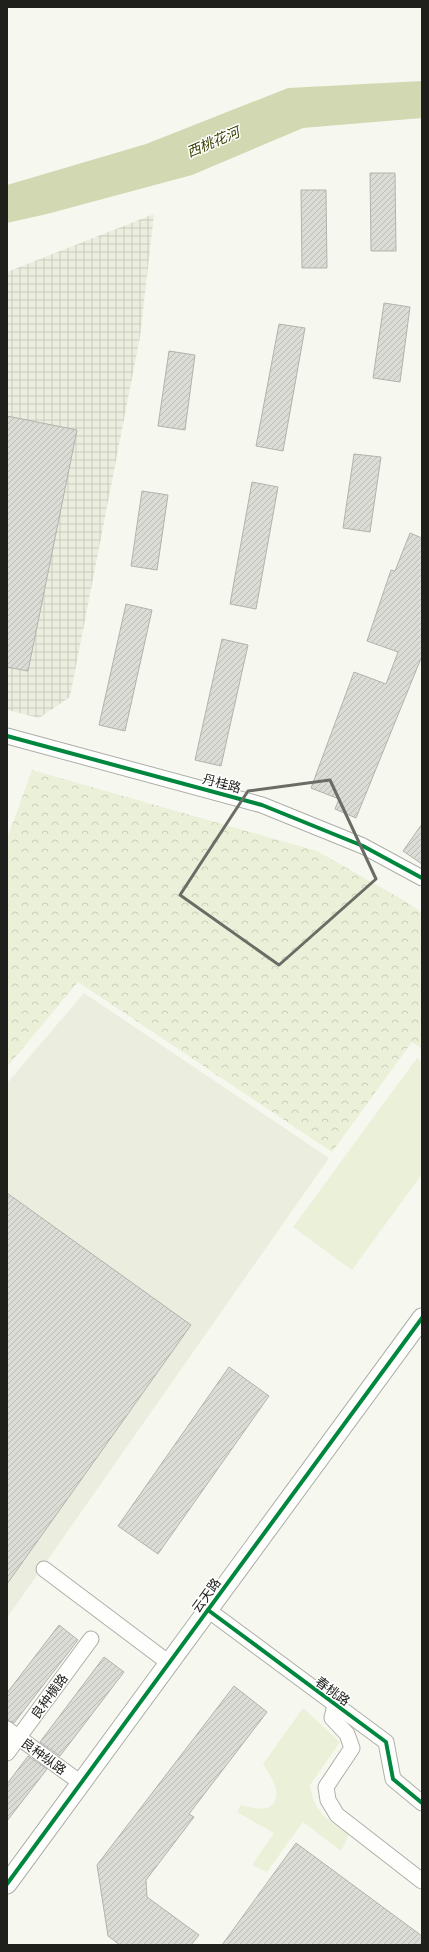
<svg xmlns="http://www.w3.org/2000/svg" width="429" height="1952" viewBox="0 0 429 1952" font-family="'Archivo Narrow','Noto Sans SC',sans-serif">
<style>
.built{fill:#ebedde}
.industrial{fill:url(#industrial-grid)}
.grass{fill:#ebf0d8}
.park{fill:url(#park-crowns)}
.water{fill:#d2d9b2}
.building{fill:url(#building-hatch);stroke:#b2b3ad}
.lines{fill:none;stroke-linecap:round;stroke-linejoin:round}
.minor-casing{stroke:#adaea8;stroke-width:17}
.tertiary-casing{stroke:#adaea8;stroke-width:21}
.minor{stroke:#fefefd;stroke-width:15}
.tertiary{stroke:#fefefd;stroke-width:19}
.cycleway-casing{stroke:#fff;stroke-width:6}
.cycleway{stroke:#00873e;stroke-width:4}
.marked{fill:none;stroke:#6a6c66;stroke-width:3;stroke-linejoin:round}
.labels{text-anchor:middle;stroke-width:3;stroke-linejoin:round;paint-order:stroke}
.street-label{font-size:13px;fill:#1f201b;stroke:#fff}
.water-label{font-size:14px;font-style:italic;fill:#3b4203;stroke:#fff}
</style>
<defs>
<pattern id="industrial-grid" width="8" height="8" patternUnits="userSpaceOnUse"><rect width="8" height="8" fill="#ebedde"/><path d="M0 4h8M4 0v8" fill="none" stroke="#c9cbbe"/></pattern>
<pattern id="park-crowns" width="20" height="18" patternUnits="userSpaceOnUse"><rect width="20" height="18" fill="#ebf0d8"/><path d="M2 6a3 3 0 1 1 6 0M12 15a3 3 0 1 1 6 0" fill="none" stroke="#c9ceb9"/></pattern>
<pattern id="building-hatch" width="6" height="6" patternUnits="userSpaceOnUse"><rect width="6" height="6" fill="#dbdcd6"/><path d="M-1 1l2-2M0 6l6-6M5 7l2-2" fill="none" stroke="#bcbcb7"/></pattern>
</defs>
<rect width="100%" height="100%" fill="#f6f8f0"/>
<path class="built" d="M 84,993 L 329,1158 L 7,1618 L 7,1083 Z"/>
<path class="industrial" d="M 154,214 L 140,337 L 70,697 L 39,718 L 7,710 L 7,272 Z"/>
<g class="grass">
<path d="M 417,1058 L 422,1062 L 422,1174 L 352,1270 L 293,1227 Z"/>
<path d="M 303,1708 L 340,1742 L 310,1785 C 315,1815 326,1818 349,1835 L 341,1851 L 303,1822 L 267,1872 L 252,1865 L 274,1833 L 237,1812 L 241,1805 C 256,1809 278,1815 276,1790 C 275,1782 267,1771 263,1764 Z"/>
</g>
<path class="park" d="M 32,770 L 317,851 L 410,904 L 422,913 L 422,1049 L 412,1042 L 332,1152 L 78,982 L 7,1067 L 7,839 Z"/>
<path class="water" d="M 422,81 L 422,118 L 303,128 L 192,175 L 47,214 L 7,223 L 7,185 L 146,144 L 288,88 Z"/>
<g class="building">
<path d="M 370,173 L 395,173 L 396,251 L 371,251 Z"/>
<path d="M 301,190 L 326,190 L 327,268 L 302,268 Z"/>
<path d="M 384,303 L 410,307 L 400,382 L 373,378 Z"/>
<path d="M 279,324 L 305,328 L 283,451 L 256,446 Z"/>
<path d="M 169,351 L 195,355 L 185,430 L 158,426 Z"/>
<path d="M 7,416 L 77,430 L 28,671 L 7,667 Z"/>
<path d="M 354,454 L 381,457 L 370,532 L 343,528 Z"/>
<path d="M 252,482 L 278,487 L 256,609 L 230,604 Z"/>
<path d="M 142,491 L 168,495 L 157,570 L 131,566 Z"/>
<path d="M 410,533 L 422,538 L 422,656 L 356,818 L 335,809 L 339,799 L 311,788 L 354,672 L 386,684 L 398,652 L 367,641 L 391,570 L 395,571 Z"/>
<path d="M 126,604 L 152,610 L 125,731 L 99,725 Z"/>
<path d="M 222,639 L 248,645 L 221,766 L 195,760 Z"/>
<path d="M 422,824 L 422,864 L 403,851 Z"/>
<path d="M 7,1193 L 191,1325 L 7,1584 Z"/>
<path d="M 229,1367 L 269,1396 L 158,1554 L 118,1526 Z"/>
<path d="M 59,1625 L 78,1640 L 14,1723 L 7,1720 L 7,1693 Z"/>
<path d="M 104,1657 L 124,1672 L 60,1756 L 40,1742 Z"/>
<path d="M 234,1686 L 267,1712 L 189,1814 L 194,1817 L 146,1880 L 147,1897 L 199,1935 L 191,1945 L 120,1945 L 108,1936 L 97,1865 Z"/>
<path d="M 28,1756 L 47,1769 L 7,1821 L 7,1784 Z"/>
<path d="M 296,1843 L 422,1936 L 422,1945 L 222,1945 Z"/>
</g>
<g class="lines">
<defs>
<g id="minor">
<path d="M 7,736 L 262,805 L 363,846 L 422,878"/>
<path d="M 44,1569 L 169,1663"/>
<path d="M 208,1610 L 386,1742 L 393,1779 L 422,1803"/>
<path d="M 335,1705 L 332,1718 L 347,1734 L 352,1748 L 326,1787 L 328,1800 L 337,1815 L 422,1881"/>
<path d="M 7,1729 L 81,1783"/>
<path d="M 7,1753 L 91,1639"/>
</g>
<path id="tertiary" d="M 7,1884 L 422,1318"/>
</defs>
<use href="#minor" class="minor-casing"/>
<use href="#tertiary" class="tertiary-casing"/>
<use href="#minor" class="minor"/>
<use href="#tertiary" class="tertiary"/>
<defs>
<g id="cycleway">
<path d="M 7,736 L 262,805 L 363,846 L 422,878"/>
<path d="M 208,1610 L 386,1742 L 393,1779 L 422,1803"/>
<path d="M 7,1884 L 422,1318"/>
</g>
</defs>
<use href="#cycleway" class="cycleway-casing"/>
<use href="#cycleway" class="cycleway"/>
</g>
<path class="marked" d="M 330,780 L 376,879 L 279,965 L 180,895 L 248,791 Z"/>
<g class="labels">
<g class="street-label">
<text transform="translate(222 783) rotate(15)" y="5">丹桂路</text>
<text transform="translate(206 1595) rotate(-54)" y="5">云天路</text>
<text transform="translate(333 1691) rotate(36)" y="5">春桃路</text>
<text transform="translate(49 1696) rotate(-54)" y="5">良种横路</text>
<text transform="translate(44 1756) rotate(36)" y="5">良种纵路</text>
</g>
<g class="water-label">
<text transform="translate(213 142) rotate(-23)" y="5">西桃花河</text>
</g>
</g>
<rect width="429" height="1952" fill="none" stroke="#1f201b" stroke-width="16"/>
</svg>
